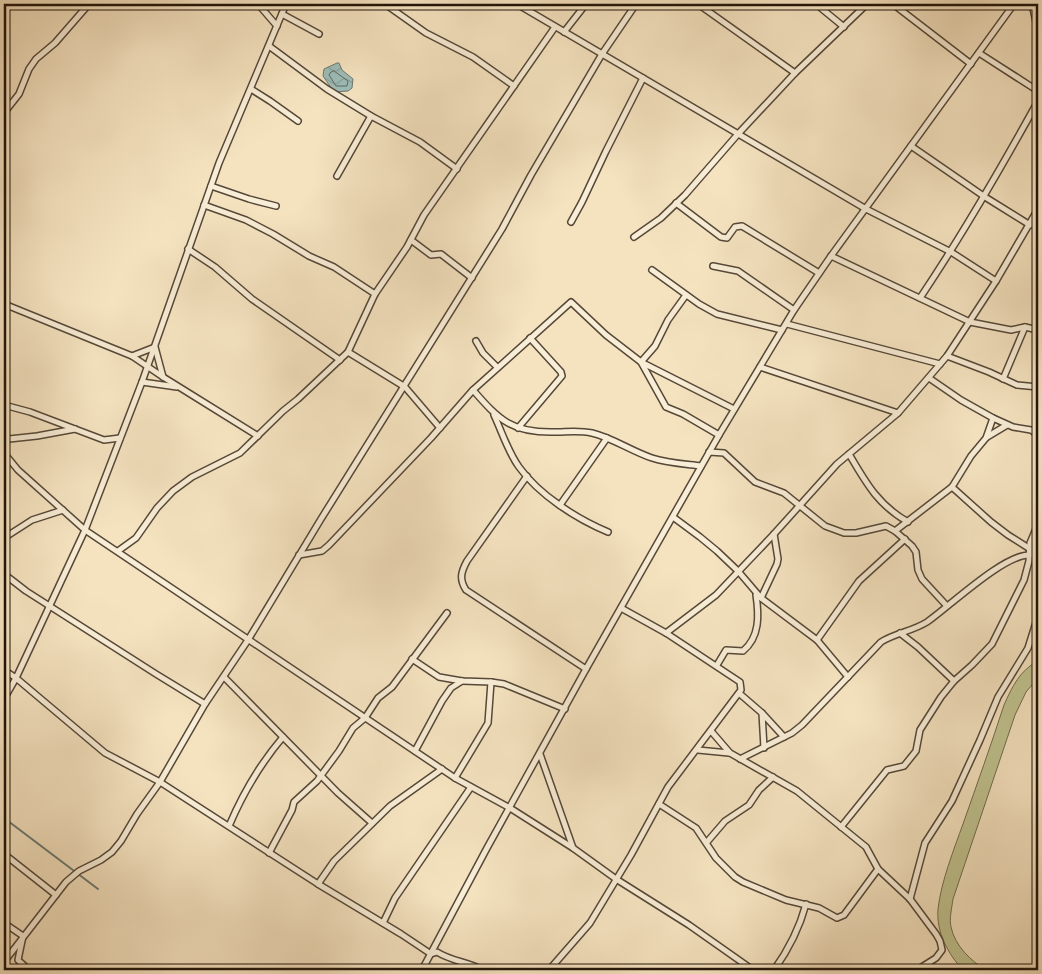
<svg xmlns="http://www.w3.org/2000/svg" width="1042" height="974" viewBox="0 0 1042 974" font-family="'EB Garamond',serif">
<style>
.pitch{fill:#c0c390;stroke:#706c4d}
.water{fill:url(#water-waves);stroke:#6b7972}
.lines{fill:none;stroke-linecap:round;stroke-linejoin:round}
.shore{stroke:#5f6861;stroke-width:1}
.stream{stroke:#6b7972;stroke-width:2}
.minor-casing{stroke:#564838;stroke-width:8}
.minor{stroke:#f8edd6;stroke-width:5}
</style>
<defs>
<pattern id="water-waves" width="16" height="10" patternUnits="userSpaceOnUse" patternTransform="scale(1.25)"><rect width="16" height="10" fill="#9dbdb8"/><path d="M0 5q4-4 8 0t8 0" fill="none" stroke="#87a29d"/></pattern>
</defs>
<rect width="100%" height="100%" fill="#f5e3c0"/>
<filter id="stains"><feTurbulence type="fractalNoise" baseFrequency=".004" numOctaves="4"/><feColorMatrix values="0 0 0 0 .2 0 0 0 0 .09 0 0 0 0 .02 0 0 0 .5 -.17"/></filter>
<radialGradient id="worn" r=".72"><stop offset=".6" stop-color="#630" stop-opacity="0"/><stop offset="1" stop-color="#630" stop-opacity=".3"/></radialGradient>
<path class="pitch" d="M 1038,661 L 1038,678 L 1026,692 L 1015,715 L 953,899 C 952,907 949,919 951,927 C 955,946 971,961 986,970 L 963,970 C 948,954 936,932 938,909 C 941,882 954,849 963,824 C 977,784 991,745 1004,705 C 1012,687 1020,670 1038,661 Z"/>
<path class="water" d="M 337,63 L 339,63 L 342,70 L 353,79 L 352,88 L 348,91 L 334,92 L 323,76 L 324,69 Z"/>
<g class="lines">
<path class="shore" d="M 334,71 L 348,81 L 347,86 L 336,86 L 329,75 L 330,73 Z"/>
<path class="stream" d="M 4,818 L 98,889"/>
<defs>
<g id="minor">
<path d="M 258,4 L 277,26"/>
<path d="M 385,4 L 426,33 L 473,57 L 514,86"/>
<path d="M 517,4 L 866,209 L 951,252 L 996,281"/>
<path d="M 698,4 L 795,73"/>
<path d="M 816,4 L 844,27"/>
<path d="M 893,4 L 971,64"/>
<path d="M 1032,4 L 1038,31"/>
<path d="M 282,14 L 319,34"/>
<path d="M 564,32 L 586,4"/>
<path d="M 269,46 L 327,89 L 371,116 L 420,142 L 457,169"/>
<path d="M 979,53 L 1038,91"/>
<path d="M 251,89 L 270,101 L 298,121"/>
<path d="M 4,113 L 19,94 L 29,69 L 36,59 L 55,43 L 89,4"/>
<path d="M 911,146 L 985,197 L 1030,225"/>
<path d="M 337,176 L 371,116"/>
<path d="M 211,186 L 249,199 L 276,206"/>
<path d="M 676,203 L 721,237 L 727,238 L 735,227 L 742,226 L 819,273"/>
<path d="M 204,205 L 246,220 L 273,234 L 309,256 L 334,267 L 375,294"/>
<path d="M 571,222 L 582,202 L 606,151 L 643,78"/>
<path d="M 634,237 L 661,218 L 685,195 L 738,134 L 795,73 L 867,4"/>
<path d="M 411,240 L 431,255 L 441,254 L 472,278"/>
<path d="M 188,249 L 215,267 L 252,299 L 340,360"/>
<path d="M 831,256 L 970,322 L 1011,330 L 1025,327 L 1038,330"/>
<path d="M 713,266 L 738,271 L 794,310"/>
<path d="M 652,270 L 699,304 L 717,314 L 782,330"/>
<path d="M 686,295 L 668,320 L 655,346 L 641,362 L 666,407 L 683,414 L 719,435"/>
<path d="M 920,298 C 963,234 1001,168 1038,101"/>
<path d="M 4,304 L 132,356 L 155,347 L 163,377"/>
<path d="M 787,324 L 940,364"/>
<path d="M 476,341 L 483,353 L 497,367"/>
<path d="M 132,356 L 163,377 L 258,436"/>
<path d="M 947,356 L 989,372 L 1017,385 L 1038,387"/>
<path d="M 760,367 L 898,413"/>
<path d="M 929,378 L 961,400 L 993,418 L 1013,427 L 1031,430 L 1038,435"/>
<path d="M 1003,379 L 1025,327"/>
<path d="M 142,382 L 177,387"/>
<path d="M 473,390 C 499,420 512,433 554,432 C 566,432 579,430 592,433 C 613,438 631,451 652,458 C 667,463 685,464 701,466"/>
<path d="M 4,405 L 30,412 L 104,440 L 120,438"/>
<path d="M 494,415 C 502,432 508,452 519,467 C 539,495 577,519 608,532"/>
<path d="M 440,428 L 405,387 L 348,352 L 375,294 L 407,247 L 424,215 L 555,27"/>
<path d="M 518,428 L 562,376 L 561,372 L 530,338"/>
<path d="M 987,437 L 1007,425"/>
<path d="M 4,442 L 9,439 L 37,436 L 75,429"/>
<path d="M 709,452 L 724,453 L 755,482 L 784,493 L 825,526 L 844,533 L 856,533 L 886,526 L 895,531 L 912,546 L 916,552 L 918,570 L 922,579 L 946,605"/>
<path d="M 4,453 L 18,470 L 85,530 L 455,778 L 510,808 L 573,848 L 616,879 L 689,925 L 753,970"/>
<path d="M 849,454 C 866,483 878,505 908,522"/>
<path d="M 527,476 L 467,561 C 461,572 459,579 466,590 L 586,669"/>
<path d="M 952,487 L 991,522 L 1008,535 L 1038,554"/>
<path d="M 560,505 L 607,438"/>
<path d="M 673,517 L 700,537 L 717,551 L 738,571 L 761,598 L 817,640 L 848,677"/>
<path d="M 895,531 L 952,487 L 971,456 L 986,438 L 993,418"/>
<path d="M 4,538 L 32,520 L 63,510"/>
<path d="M 118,551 L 136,538 L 157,508 L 173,491 L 192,477 L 240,453 L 283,411 L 298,399 L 348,352"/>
<path d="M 299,555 L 322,551 L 329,545 L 431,438 L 473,390 L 571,302 L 606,335 L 641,362 L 734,409"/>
<path d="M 4,574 L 26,591 L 156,674 L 205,704"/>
<path d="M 761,598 L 777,564 L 778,559 L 774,534"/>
<path d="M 666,633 L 716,595 L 774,534 L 837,464 L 898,413 L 947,356 L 996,281 L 1038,209"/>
<path d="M 900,633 L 918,647 L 954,681"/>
<path d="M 817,640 L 859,581 L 905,539"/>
<path d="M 412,659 L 439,677 L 462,681 L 491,682 L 504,684 L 565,709"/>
<path d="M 717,665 L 726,650 L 743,651 C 760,637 759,615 756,595"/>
<path d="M 4,670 L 16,678 L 105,753 L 160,782 L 318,884 L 401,934 L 431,954 L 437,952 C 451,961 468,962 483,970"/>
<path d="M 224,677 L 338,793 L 372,823"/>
<path d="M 740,694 L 762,713 L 784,737"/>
<path d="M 4,699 L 16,678 L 85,530 L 142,382 L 219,163 L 286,4"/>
<path d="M 762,713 L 764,748"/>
<path d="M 711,731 L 730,753 L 797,791 L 866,847 L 878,869 L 910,899 L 936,934 L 940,941 L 942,950 L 936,958 L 917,970"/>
<path d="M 698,750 L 729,753"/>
<path d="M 415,751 L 442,701 L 451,688 L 462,681"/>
<path d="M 540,754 L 573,848"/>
<path d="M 740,759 L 792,733 L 802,725 L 881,642 C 895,633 913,631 927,622 C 950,606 1004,554 1030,555"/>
<path d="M 455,778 L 488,723 L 491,682"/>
<path d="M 659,804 L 696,828 L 716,858 L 735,877 L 743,882 L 786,900 L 819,908 L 837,918 L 844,915 L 878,869"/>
<path d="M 229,826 C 243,793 260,764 283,737"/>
<path d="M 841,827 L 887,770 L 904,766 L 916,751 L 920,730 L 941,697 L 954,681 L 972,665 L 992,644 L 1024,580 L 1029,561 L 1030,543 L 1038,524"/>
<path d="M 707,842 L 725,821 L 749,805 L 759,790 L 773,777"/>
<path d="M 269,853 L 292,810 L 294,802 L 317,781 L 339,751 L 353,728 L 365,718 L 378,698 L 392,687 L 447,613"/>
<path d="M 4,854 L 56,895"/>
<path d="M 318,884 L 334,861 L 390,806 L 442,769"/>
<path d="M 910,899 L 925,843 L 952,801 L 980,740 L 998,697 L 1028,648 L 1038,616"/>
<path d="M 4,923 L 23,936 L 18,960 L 29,970"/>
<path d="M 383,923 L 395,898 L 471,787"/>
<path d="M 4,962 L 66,882 L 79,871 L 101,860 L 112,852 L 121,841 L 137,814 L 160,782 L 205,704 L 248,640 L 321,519 L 502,229 L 531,175 L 602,54 L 636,4"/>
<path d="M 422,970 L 487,848 L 586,669 L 719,435 L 794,310 L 831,256 L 1014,4"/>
<path d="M 549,970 L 590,923 L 631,855 L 668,787 L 741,690 L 740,682 L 666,633 L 621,608"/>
<path d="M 774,970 C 789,949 799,930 806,904"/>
</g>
</defs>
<use href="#minor" class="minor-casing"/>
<use href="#minor" class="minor"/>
</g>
<rect width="1042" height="974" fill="none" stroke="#f5e3c0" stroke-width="20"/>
<rect x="5" y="5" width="1032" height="964" fill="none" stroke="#21140a" stroke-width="2.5"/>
<rect x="10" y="10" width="1022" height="954" fill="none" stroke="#21140a"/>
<rect width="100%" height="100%" filter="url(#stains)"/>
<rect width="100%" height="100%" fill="url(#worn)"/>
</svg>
